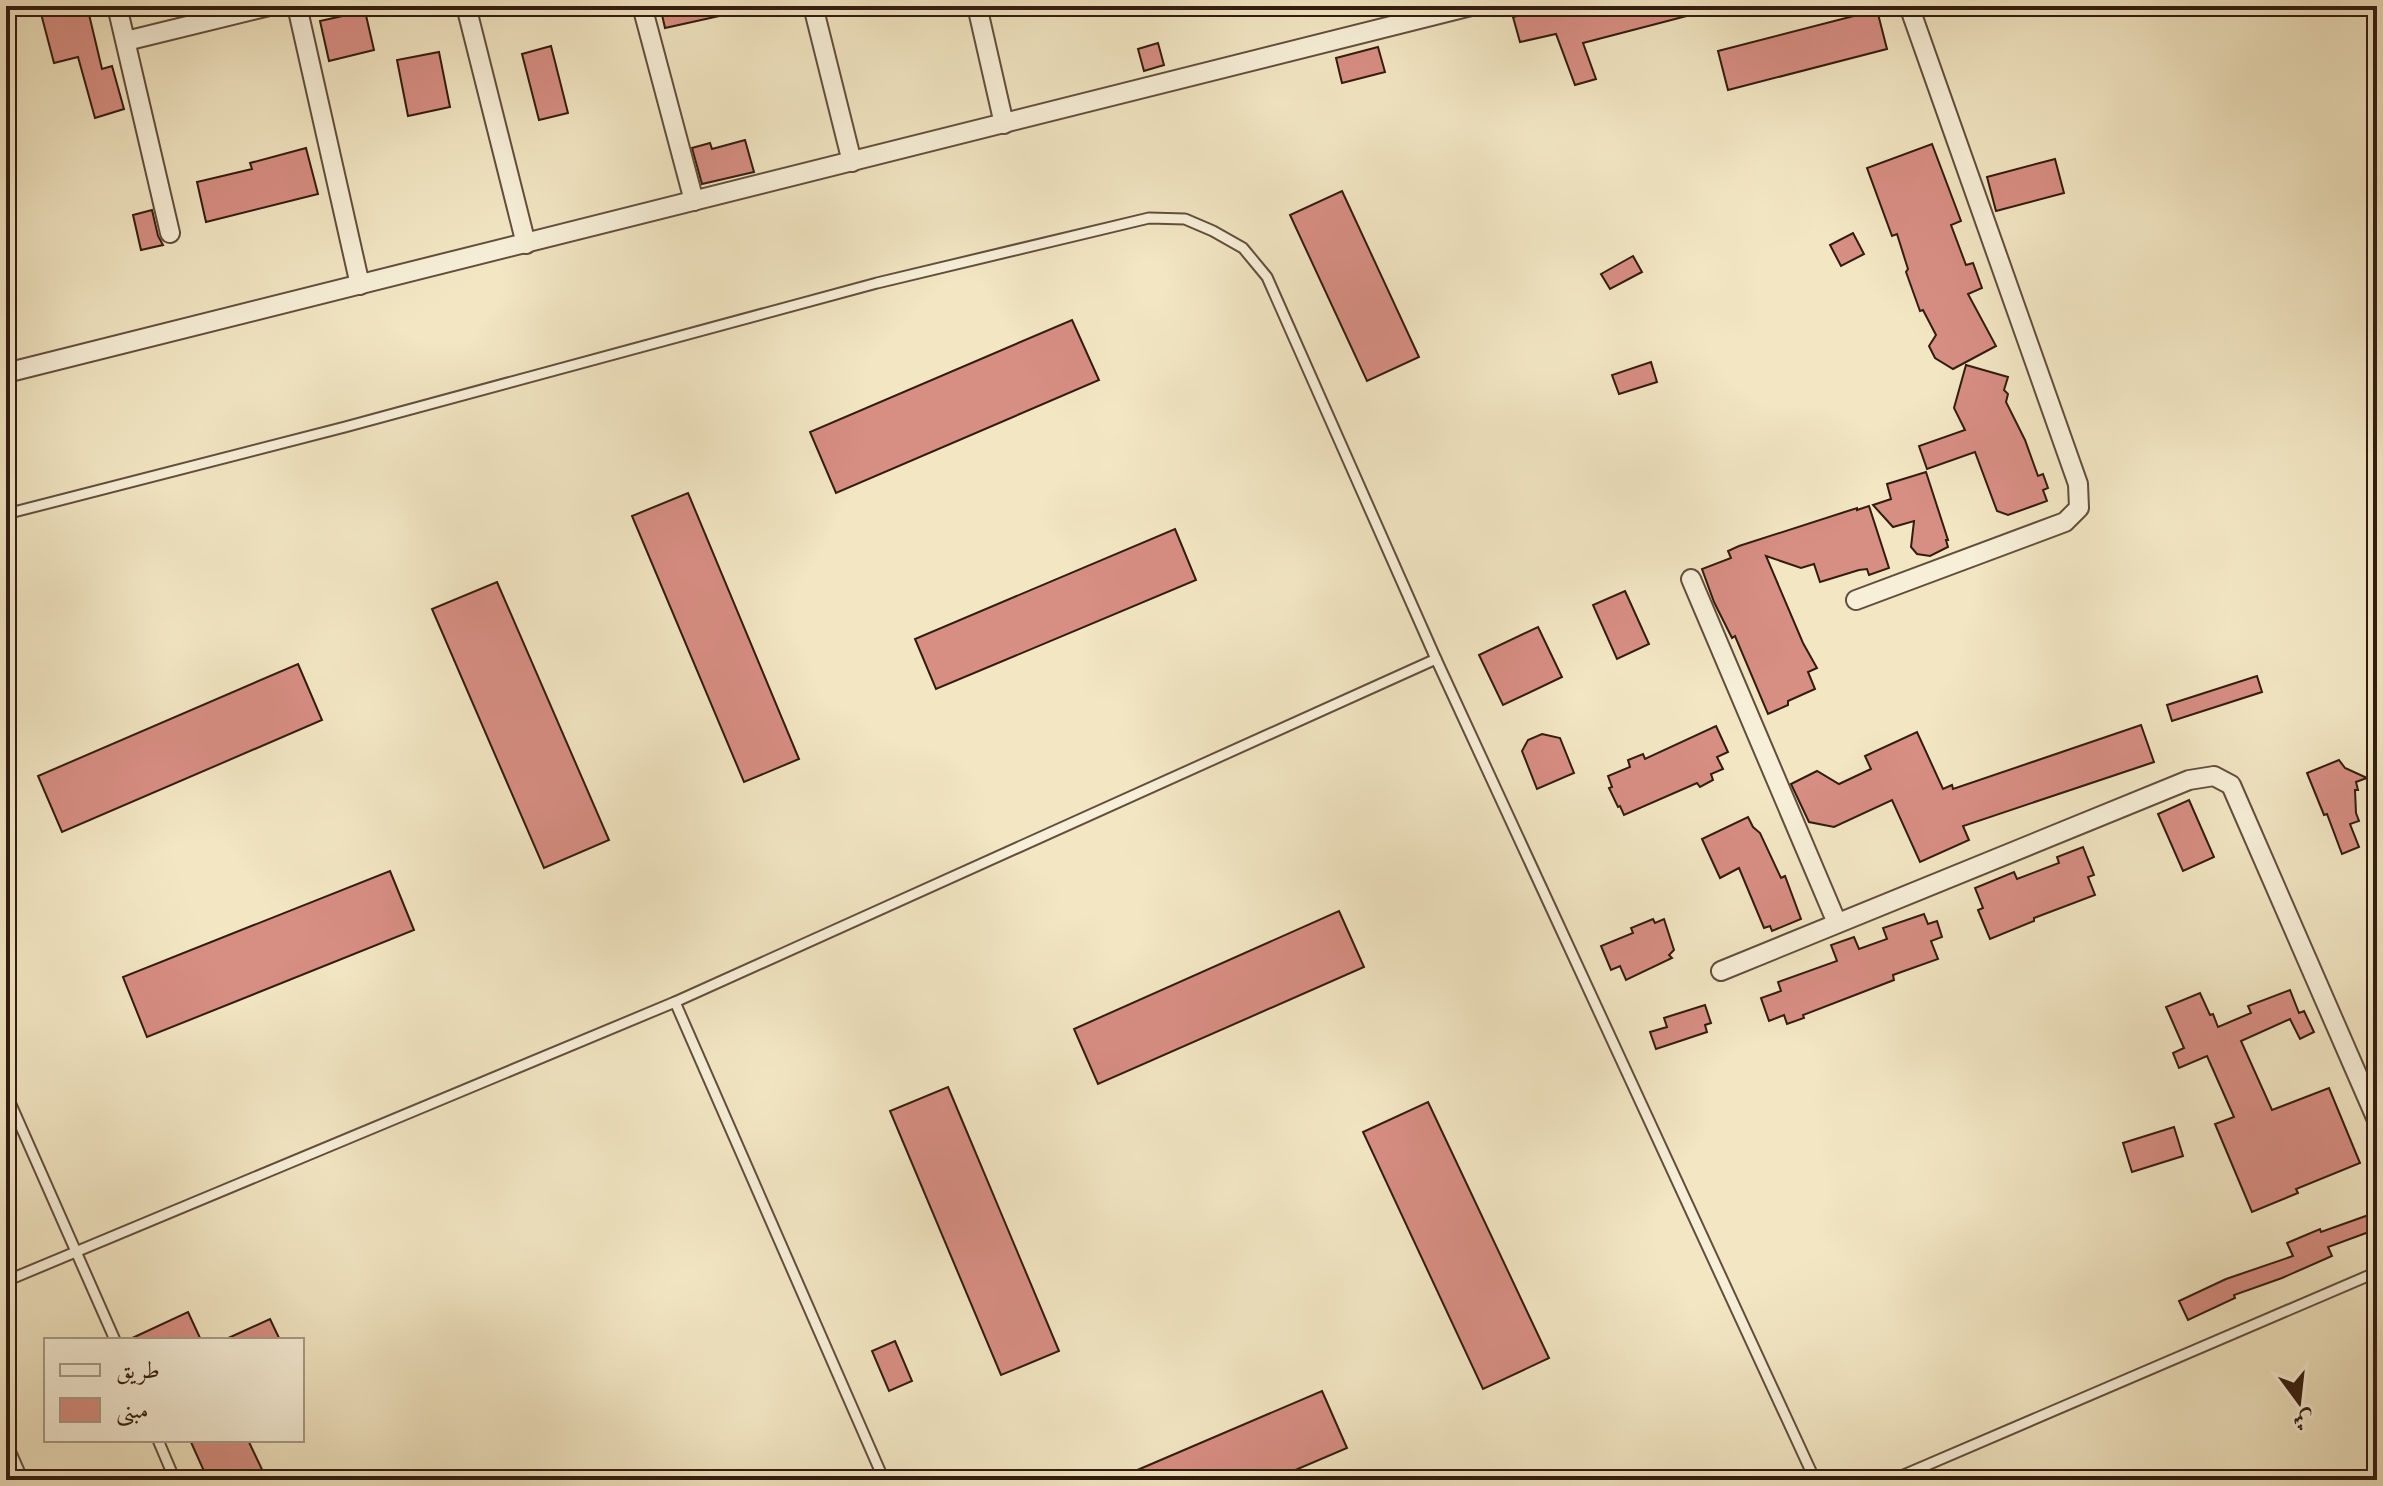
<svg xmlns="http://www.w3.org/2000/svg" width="2383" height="1486" viewBox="0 0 2383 1486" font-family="'IM FELL Great Primer',Amiri,serif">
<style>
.building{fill:#d78e83;stroke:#321c0f;stroke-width:2}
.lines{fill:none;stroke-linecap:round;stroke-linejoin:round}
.lane-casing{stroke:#624e3c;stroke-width:13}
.street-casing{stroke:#624e3c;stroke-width:22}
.lane{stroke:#f7efd8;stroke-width:9}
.street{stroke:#f7efd8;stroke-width:18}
</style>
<rect width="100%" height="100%" fill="#f2e6c3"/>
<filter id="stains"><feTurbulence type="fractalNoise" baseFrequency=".0025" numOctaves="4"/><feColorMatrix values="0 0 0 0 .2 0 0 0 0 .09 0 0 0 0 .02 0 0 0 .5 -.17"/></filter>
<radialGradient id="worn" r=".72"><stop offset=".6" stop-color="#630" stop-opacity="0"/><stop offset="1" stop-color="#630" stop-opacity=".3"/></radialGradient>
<g class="building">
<path d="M 39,6 L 87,6 L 102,69 L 112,66 L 124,109 L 95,118 L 78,57 L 54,63 Z"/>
<path d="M 660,6 L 732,6 L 733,13 L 665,28 Z"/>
<path d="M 1556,6 L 1706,6 L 1706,11 L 1583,43 L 1596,79 L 1575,85 L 1556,34 L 1520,42 L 1513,17 Z"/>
<path d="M 1877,10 L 1887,49 L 1728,90 L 1718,51 Z"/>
<path d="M 365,11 L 374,50 L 329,61 L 320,21 Z"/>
<path d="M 1158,43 L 1164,65 L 1144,71 L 1138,49 Z"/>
<path d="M 551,46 L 568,113 L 539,120 L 522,54 Z"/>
<path d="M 1378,47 L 1385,72 L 1342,83 L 1336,58 Z"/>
<path d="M 439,52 L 450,107 L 408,116 L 397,60 Z"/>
<path d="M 745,140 L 754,172 L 702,184 L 692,148 L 710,143 L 712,149 Z"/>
<path d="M 1932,144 L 1961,221 L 1951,225 L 1966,265 L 1973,263 L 1982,288 L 1968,294 L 1996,346 L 1953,369 L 1935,358 L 1929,346 L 1936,335 L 1923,310 L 1920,311 L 1906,272 L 1908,269 L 1897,234 L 1892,236 L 1867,168 Z"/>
<path d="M 306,148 L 318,194 L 206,222 L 197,182 L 252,169 L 250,163 Z"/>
<path d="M 2055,159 L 2064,193 L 1996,211 L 1987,177 Z"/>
<path d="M 1342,191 L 1419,357 L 1367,381 L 1290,215 Z"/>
<path d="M 152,210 L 158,236 L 163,245 L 141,250 L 133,215 Z"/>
<path d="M 1853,233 L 1864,254 L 1841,266 L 1830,245 Z"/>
<path d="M 1633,256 L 1642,272 L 1610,289 L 1601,274 Z"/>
<path d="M 1072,320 L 1099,380 L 836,493 L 810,432 Z"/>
<path d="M 1651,362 L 1657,382 L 1619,394 L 1612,375 Z"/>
<path d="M 1966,365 L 2008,377 L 2004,390 L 2008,394 L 2006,402 L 2025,440 L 2038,476 L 2043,474 L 2048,488 L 2043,490 L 2047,501 L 2008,515 L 1997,511 L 1975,452 L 1927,469 L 1919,446 L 1965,430 L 1954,408 Z"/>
<path d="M 1926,472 L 1948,540 L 1946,540 L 1948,547 L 1930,556 L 1917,554 L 1911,547 L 1914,521 L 1893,527 L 1873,505 L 1891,499 L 1887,484 Z"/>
<path d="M 688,493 L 799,759 L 744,782 L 632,516 Z"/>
<path d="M 1869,506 L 1889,568 L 1869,575 L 1867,569 L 1859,570 L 1820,582 L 1814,564 L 1801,568 L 1766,556 L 1803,643 L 1817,668 L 1808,672 L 1815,689 L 1788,701 L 1788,705 L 1768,714 L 1735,636 L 1732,638 L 1714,602 L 1702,569 L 1731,558 L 1728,551 L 1739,546 L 1857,508 L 1857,510 Z"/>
<path d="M 1175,529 L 1196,580 L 936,689 L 915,639 Z"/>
<path d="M 497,582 L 609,840 L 544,868 L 432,609 Z"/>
<path d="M 1625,591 L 1649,644 L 1617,659 L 1593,605 Z"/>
<path d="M 1538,627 L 1562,677 L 1503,705 L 1479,655 Z"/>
<path d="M 298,664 L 322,720 L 62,832 L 38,776 Z"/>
<path d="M 2257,676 L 2262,692 L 2172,721 L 2167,705 Z"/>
<path d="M 2141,725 L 2154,762 L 1963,826 L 1969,840 L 1920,862 L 1892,800 L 1834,827 L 1809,822 L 1791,784 L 1817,771 L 1839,784 L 1871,769 L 1865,756 L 1917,732 L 1943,789 L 1952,785 L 1953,789 Z"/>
<path d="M 1716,726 L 1728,752 L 1717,757 L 1723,769 L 1711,774 L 1713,780 L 1700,787 L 1697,783 L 1624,815 L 1620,806 L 1618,807 L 1609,788 L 1612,787 L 1608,776 L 1630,767 L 1628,760 L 1643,754 L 1645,759 Z"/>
<path d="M 1542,734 L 1560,738 L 1574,773 L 1537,789 L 1522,751 L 1528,740 Z"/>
<path d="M 2339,760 L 2345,768 L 2367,778 L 2356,782 L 2358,790 L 2355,790 L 2356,813 L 2359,821 L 2350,824 L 2359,847 L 2342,854 L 2327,814 L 2324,815 L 2307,773 Z"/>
<path d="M 2189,800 L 2214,857 L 2183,871 L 2158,814 Z"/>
<path d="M 1748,817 L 1753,827 L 1760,833 L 1781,878 L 1785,876 L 1801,919 L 1772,931 L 1770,926 L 1764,928 L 1739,868 L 1720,878 L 1702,839 Z"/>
<path d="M 2083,847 L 2094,875 L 2088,877 L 2095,895 L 2034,918 L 2034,921 L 1990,939 L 1978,910 L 1983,908 L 1975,888 L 2014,872 L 2017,879 L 2059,863 L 2057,857 Z"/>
<path d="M 390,871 L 414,930 L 147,1037 L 123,977 Z"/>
<path d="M 1339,911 L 1364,967 L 1098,1084 L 1074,1029 Z"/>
<path d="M 1924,914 L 1928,924 L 1937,921 L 1942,937 L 1931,941 L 1938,959 L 1893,975 L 1894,980 L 1803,1015 L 1804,1018 L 1787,1024 L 1784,1015 L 1769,1021 L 1761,998 L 1781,991 L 1778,982 L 1837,961 L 1831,945 L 1854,937 L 1859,949 L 1887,939 L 1883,928 Z"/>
<path d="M 1653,919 L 1655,923 L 1664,919 L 1674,950 L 1669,955 L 1672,958 L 1626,980 L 1620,966 L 1611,970 L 1601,946 L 1633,933 L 1631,928 Z"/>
<path d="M 2290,990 L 2299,1013 L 2304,1011 L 2314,1032 L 2300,1039 L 2290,1019 L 2241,1041 L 2272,1110 L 2329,1088 L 2360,1163 L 2296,1189 L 2298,1193 L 2252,1212 L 2215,1124 L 2234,1117 L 2207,1056 L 2179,1068 L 2173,1053 L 2184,1048 L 2166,1007 L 2200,993 L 2210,1015 L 2213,1014 L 2218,1027 L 2251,1013 L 2248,1006 Z"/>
<path d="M 1705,1005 L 1711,1023 L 1705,1025 L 1707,1032 L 1656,1049 L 1650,1032 L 1667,1027 L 1664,1018 Z"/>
<path d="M 948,1087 L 1059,1351 L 1001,1375 L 890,1111 Z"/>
<path d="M 1428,1102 L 1549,1358 L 1483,1389 L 1363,1132 Z"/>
<path d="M 2174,1127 L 2183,1156 L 2132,1172 L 2123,1143 Z"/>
<path d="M 2377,1212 L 2377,1229 L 2328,1247 L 2332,1256 L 2282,1278 L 2234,1295 L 2235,1298 L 2188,1320 L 2179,1301 L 2226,1279 L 2293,1256 L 2287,1243 L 2320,1229 L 2321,1232 Z"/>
<path d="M 188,1312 L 201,1340 L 128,1340 Z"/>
<path d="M 270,1319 L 280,1340 L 224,1340 Z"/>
<path d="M 895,1341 L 912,1381 L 889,1391 L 872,1351 Z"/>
<path d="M 1322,1391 L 1347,1448 L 1272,1480 L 1114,1480 Z"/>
<path d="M 190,1440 L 248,1440 L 267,1480 L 208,1480 Z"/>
</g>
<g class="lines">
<defs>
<g id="lane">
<path d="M 6,514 L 345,427 L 877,283 L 1149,218 L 1185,219 L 1213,231 L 1243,248 L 1267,277 L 1436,659 L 1815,1480"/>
<path d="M 675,1002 L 884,1480"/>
<path d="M 6,1093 L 115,1340"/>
<path d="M 6,1281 L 675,1002 L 1436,659"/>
<path d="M 158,1440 L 175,1480"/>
<path d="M 6,1441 L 23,1480"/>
<path d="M 1892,1480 L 2377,1272"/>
</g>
<g id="street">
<path d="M 117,6 L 170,233"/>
<path d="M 297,6 L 360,285"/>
<path d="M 466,6 L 526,244"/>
<path d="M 642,6 L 694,201"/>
<path d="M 813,6 L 852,162"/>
<path d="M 977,6 L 1004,124"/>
<path d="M 126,41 L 269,6"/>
<path d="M 6,373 L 1471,6"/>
<path d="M 1691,579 L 1837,923"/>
<path d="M 1856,600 L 2065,522 L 2079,508 L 2078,484 L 1909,6"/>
<path d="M 1721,971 L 2189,780 L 2214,776 L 2231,785 L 2377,1120"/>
</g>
</defs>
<use href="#lane" class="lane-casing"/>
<use href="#street" class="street-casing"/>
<use href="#lane" class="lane"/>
<use href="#street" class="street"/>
</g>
<rect width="2383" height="1486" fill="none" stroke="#f2e6c3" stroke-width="32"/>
<rect x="8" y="8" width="2367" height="1470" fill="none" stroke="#321c0f" stroke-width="4"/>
<rect x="16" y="16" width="2351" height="1454" fill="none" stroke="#321c0f" stroke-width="2"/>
<rect x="44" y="1338" width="260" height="104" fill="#f7efd8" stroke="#a89b88" stroke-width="2"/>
<rect x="60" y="1364" width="40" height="12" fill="#f7efd8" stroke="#a89b88" stroke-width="2"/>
<text x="116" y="1378" font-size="24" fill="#321c0f">طريق</text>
<rect x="60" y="1398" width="40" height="24" fill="#d78e83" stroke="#a89b88" stroke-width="2"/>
<text x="116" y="1418" font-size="24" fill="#321c0f">مبنى</text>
<g transform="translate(2299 1402) rotate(165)" stroke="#f7efd8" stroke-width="6" paint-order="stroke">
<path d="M0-6L14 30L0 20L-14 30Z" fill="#321c0f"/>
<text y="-12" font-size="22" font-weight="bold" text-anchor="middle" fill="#321c0f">ش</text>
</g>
<rect width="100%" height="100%" filter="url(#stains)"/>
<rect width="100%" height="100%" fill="url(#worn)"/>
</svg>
